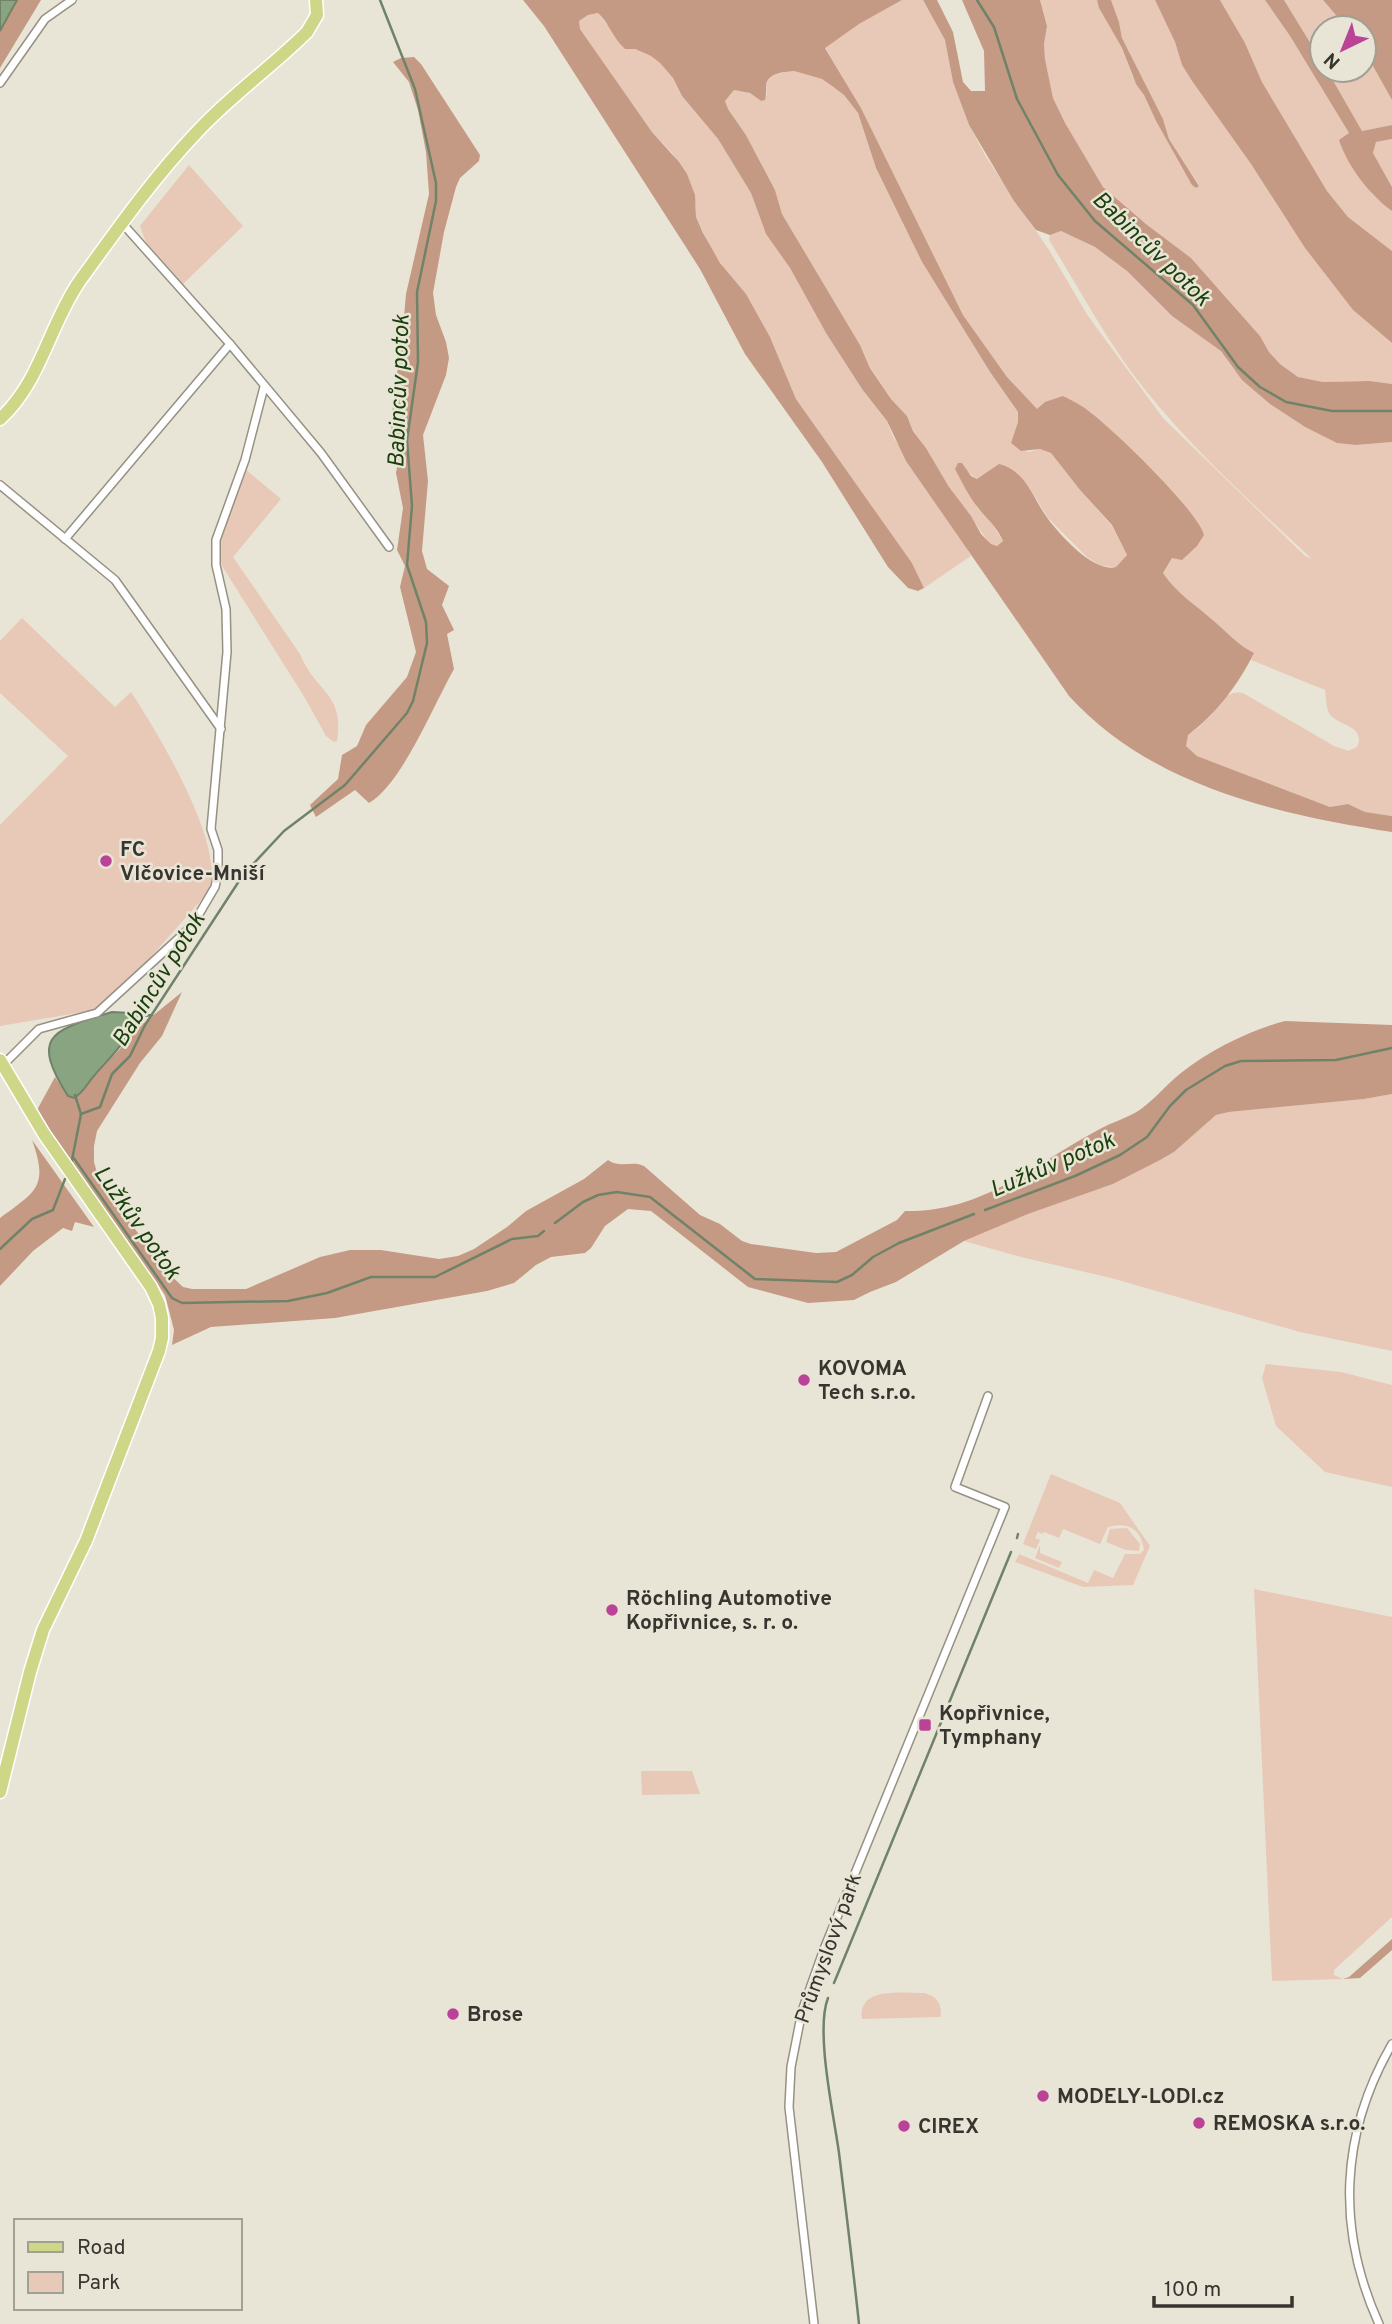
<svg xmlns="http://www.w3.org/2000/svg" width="1392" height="2324" viewBox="0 0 1392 2324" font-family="Overpass,sans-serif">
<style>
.green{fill:#e8c8b7}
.forest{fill:#c59a84;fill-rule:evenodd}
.water{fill:#89a481;stroke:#708368;stroke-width:2}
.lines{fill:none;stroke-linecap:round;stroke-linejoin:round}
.stream{stroke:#708368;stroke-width:2.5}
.minor-casing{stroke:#959183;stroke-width:10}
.primary-casing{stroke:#fff;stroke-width:15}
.minor{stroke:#fff;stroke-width:7}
.primary{stroke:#ced787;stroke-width:12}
.poi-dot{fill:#ba4297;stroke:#e9e5d6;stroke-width:2.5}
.labels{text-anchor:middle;stroke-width:5;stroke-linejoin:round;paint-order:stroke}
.poi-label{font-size:21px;font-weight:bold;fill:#37352f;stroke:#e9e5d6;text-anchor:start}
.street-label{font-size:21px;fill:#37352f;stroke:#e9e5d6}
.water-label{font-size:23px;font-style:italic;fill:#1a400c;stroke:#e9e5d6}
</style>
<rect width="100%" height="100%" fill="#e9e5d6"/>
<g class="green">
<path d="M 902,0 L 923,0 L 945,40 L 953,82 L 969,125 L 986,157 L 1049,250 L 1088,316 L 1163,418 L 1305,556 L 1312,559 C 1255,506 1196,453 1147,392 C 1109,346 1081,291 1049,240 L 1050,235 L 1061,231 L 1095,247 L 1127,271 L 1172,316 L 1222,351 L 1232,367 L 1270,404 L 1305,427 L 1338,443 L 1356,445 L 1392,442 L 1392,816 L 1365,812 L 1348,804 L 1330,807 L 1197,756 L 1186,746 L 1187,735 C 1194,731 1200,727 1205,721 C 1216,709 1224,689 1243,693 L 1334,746 L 1348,751 L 1357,747 C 1367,725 1336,726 1329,713 C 1326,707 1326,697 1325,690 L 1251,660 L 1254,653 C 1238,645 1228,633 1215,622 C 1196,606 1177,594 1163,573 L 1172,558 L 1007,377 L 963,315 L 861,108 L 825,47 L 859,24 Z"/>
<path d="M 1040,0 L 1097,0 L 1099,8 L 1122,48 L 1133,78 L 1144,95 L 1156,121 L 1196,188 L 1199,185 L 1169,139 L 1163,119 L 1122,38 L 1119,22 L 1111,0 L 1155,0 L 1175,42 L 1182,65 L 1192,81 L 1251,164 L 1305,248 L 1353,310 L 1392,343 L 1392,384 L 1370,381 L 1323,382 L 1298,377 L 1280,364 L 1269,352 L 1260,336 L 1191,258 L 1146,224 L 1103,187 L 1064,123 L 1053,98 L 1045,59 L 1044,44 L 1047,25 Z"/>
<path d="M 1220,0 L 1265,0 L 1290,36 L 1349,133 L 1348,158 L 1372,194 L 1392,211 L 1392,251 L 1348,217 L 1327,191 L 1262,82 L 1245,43 Z"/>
<path d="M 1284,0 L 1323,0 L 1347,28 L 1322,28 L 1322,62 Z"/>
<path d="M 598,13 L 607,25 L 634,49 L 651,56 L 660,63 L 673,78 L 682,96 L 718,139 L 751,193 L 766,234 L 790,268 L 826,333 L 862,389 L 887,421 L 893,437 L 963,542 L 971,556 L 924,588 L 912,563 L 796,399 L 770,337 L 711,249 L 696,217 L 696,206 L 673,154 L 652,132 L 580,29 L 579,21 L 588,15 Z"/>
<path d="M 1364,50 L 1392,100 L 1392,125 L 1362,131 L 1327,70 L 1364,70 Z"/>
<path d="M 794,71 L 822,79 L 832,86 L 844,95 L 858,113 L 876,168 L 922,262 L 990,372 L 1018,412 L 1018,422 L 1011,443 L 1028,452 L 1040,449 L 1051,453 L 1080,490 L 1112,526 L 1127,555 L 1116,567 L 1100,566 L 1086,556 L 1048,518 L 1029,487 L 992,471 L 977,479 L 965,470 L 957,472 L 979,510 L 986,515 L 1003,541 L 997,546 L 990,544 L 949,487 L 926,448 L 913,430 L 907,416 L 891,399 L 870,367 L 860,345 L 782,214 L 775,190 L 746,135 L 728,109 L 725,101 L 734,90 L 750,93 L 761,101 L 767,95 C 762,76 779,72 794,71 Z"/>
<path d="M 1392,139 L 1392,187 L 1373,153 L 1376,142 Z"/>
<path d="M 189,165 L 243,226 L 183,284 L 146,242 L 140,226 Z"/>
<path d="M 245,469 L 281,499 L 233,557 L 300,654 C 315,692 345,693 337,741 L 334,742 L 326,736 L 305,698 L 222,566 C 213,535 234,498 245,469 Z"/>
<path d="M 22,618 L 115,707 L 131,692 C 158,733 224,842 210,890 L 142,967 L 96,1010 L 0,1026 L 0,825 L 68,756 L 0,693 L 0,641 Z"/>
<path d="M 1392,1094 L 1392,1351 L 1300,1332 L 1111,1278 L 1021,1257 L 964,1241 L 1028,1214 L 1113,1184 L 1174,1152 L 1216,1115 L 1229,1112 L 1364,1099 Z"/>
<path d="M 1266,1364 L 1341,1372 L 1392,1385 L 1392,1487 L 1325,1472 L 1276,1426 L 1262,1378 Z"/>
<path d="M 1051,1474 L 1120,1503 L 1150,1546 L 1133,1585 L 1083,1587 L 1015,1562 L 1019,1554 L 1088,1583 L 1094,1570 L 1113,1578 L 1125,1554 L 1140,1554 L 1144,1550 C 1141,1528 1127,1522 1108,1527 L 1100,1544 L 1063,1529 L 1059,1538 L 1044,1532 L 1042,1534 L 1038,1532 L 1035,1538 L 1040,1540 L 1036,1549 L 1023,1544 Z"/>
<path d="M 1127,1528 L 1140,1544 L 1139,1551 L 1126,1550 L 1106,1542 L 1110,1529 Z"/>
<path d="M 1040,1545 L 1040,1553 L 1062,1562 L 1059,1568 L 1035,1558 Z"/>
<path d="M 1254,1589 L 1392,1617 L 1392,1917 L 1334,1970 L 1334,1975 L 1343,1979 L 1272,1981 Z"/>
<path d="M 641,1771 L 692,1771 L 700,1794 L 642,1795 Z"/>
<path d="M 924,1993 C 935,1996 941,2001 941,2014 L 940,2017 L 862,2019 C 857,1986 903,1993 924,1993 Z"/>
</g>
<g class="forest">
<path d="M 17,0 L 41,0 L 0,68 L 0,31 Z"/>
<path d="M 523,0 L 902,0 L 859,24 L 825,48 L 861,108 L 963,315 L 1007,377 L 1037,409 L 1045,402 L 1063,396 C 1073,401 1083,406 1091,413 C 1114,430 1198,511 1204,535 L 1197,546 L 1182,560 L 1172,558 L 1163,573 C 1177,594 1197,606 1215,622 C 1229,634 1238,645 1254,653 C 1239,684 1215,715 1188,735 L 1186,746 L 1197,756 L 1330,807 L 1348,804 L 1365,812 L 1392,816 L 1392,832 C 1276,814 1151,786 1069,696 L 906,461 L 887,421 L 862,389 L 826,333 L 790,268 L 766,234 L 751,193 L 718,139 L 682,96 L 673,78 L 660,63 L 651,56 L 635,49 L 625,49 C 613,38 609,23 598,13 L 588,15 L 579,21 L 580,29 L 652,132 L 679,162 L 687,174 L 695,195 L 696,217 L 703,233 L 720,263 L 746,294 L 770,337 L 796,399 L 912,563 L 924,588 L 918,591 L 908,588 L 888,567 L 822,462 L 745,354 L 700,269 L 544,26 ZM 794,71 L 822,79 L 832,86 L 844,95 L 858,113 L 876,168 L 922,262 L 990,372 L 1018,412 L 1018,422 L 1011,443 L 1021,451 L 1040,449 L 1051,453 L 1080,490 L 1112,525 L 1127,555 L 1116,567 C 1094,573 1061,536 1048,519 C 1033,499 1027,471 999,464 L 977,479 L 971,476 L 962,463 L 958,463 L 955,469 C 962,482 969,497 979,509 C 988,520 996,526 1003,541 L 997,546 L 991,544 L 981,534 L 971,516 L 949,487 L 926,448 L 913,431 L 907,416 L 891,399 L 870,368 L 860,345 L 782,214 L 775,190 L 746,135 L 728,109 L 725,101 L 734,90 L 750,93 L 761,101 L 765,100 C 766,96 766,93 766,89 C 765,73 783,72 794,71 Z"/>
<path d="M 923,0 L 937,0 L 953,32 L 963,82 L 971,91 L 985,91 L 984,51 L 962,0 L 1040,0 L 1047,26 L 1044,44 L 1045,59 L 1053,98 L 1065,123 L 1103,187 L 1146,224 L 1191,258 L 1260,336 L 1269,352 L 1280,364 L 1298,377 L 1323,382 L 1370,381 L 1392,384 L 1392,442 L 1356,445 L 1337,443 L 1305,427 L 1270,404 L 1242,380 L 1221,351 L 1172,316 L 1127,271 L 1095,247 L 1061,231 L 1050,235 L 1036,230 L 1014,201 L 969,125 L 953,82 L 945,40 Z"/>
<path d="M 1097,0 L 1111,0 L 1119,22 L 1122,38 L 1163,119 L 1169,139 L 1199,186 L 1196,188 L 1192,185 L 1156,121 L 1144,95 L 1136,84 L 1122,48 L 1099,8 Z"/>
<path d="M 1155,0 L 1220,0 L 1245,43 L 1262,82 L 1327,191 L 1348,217 L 1392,251 L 1392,343 L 1353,310 L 1305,248 L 1251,164 L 1192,81 L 1182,65 L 1175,42 Z"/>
<path d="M 1265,0 L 1284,0 L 1322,62 L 1322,70 L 1327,70 L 1362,131 L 1392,125 L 1392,139 L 1376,142 L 1373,153 L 1392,187 L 1392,211 C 1369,194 1348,167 1339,140 L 1349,133 L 1290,36 Z"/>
<path d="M 1323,0 L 1392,0 L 1392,100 L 1364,50 L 1364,28 L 1347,28 Z"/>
<path d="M 414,57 L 421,64 L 480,155 L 479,161 L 460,178 L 456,187 L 444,232 L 433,293 L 436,315 L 446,342 L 449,358 L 446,375 L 423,435 L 428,481 L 422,551 L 427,569 L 449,586 L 442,605 L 454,630 L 447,634 L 454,669 C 434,704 402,784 369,803 L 355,790 L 316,817 L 310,805 L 338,779 L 342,755 L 357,746 L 366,725 L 407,677 L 416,652 L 400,587 L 405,566 L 397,550 L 403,508 L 396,473 L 399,456 L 391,433 L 394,389 L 401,352 L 406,294 L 429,194 L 426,152 L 418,110 L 409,82 L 393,62 L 401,58 Z"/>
<path d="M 182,992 L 162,1036 L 140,1063 L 97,1131 L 94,1146 L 94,1162 L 99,1180 L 166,1271 L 183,1287 L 192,1289 L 246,1289 L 320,1257 L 350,1250 L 381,1250 L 439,1259 L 458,1256 L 474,1249 L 507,1227 L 526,1211 L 584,1179 L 608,1160 C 621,1169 632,1160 644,1166 L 700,1215 L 720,1224 L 742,1241 L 751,1244 L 816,1253 L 836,1252 L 897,1220 L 905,1211 C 983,1212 1033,1165 1098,1130 C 1112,1122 1128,1118 1141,1109 C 1156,1098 1167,1084 1181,1073 C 1210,1050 1250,1030 1285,1021 L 1392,1025 L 1392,1094 L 1364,1099 L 1229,1112 L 1216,1115 L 1174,1152 L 1160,1160 L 1113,1184 L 1028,1214 L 964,1241 L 896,1282 L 870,1292 L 854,1300 L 808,1303 L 748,1287 L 651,1211 L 628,1209 L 605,1226 L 591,1248 L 585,1253 L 551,1257 L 536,1265 L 514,1283 L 487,1291 L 335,1318 L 211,1327 L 172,1345 L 174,1330 L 165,1295 L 61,1147 L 37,1110 L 55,1077 L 68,1096 L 79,1095 L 94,1075 L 120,1049 L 129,1035 Z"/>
<path d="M 32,1140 L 94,1227 L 75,1222 L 72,1231 L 63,1228 L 33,1251 L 0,1286 L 0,1218 C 36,1191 49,1187 32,1140 Z"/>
<path d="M 1392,1939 L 1392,1950 L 1360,1978 L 1343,1979 L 1349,1977 Z"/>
</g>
<g class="water">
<path d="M 0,0 L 17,0 L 0,31 Z"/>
<path d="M 112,1012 L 131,1013 L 135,1016 C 125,1047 113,1053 93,1077 C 87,1084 83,1093 74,1098 L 68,1096 C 28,1034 55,1030 112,1012 Z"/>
</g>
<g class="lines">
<g class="stream">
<path d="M 977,0 L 994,27 L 1017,99 L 1058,175 L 1095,221 L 1193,305 L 1238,367 L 1260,387 L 1286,402 L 1332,411 L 1392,411"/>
<path d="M 134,1017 L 152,1015"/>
<path d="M 75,1095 L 81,1114"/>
<path d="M 73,1157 L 172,1298 L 182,1303 L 288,1301 L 327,1293 L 371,1277 L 435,1277 L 512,1239 L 538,1236 L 544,1231"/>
<path d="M 71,1165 L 81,1114 L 100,1107 L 112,1074 L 130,1056 L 145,1025 L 243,875 L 284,831 L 345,785 L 407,713 L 413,701 L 427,643 L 426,622 L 407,565 L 412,506 L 407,440 L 418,362 L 417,292 L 436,201 L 436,183 L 415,89 L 380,0"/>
<path d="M 985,1210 L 1075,1176 L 1120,1155 L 1147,1137 L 1170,1106 L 1186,1090 L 1225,1066 L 1241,1061 L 1336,1060 L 1392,1048"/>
<path d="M 555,1223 L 583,1202 L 598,1195 L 617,1192 L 650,1197 L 755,1279 L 837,1282 L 852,1275 L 873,1257 L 899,1243 L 974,1214"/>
<path d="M 0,1249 L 32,1219 L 53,1210 L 65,1179"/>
<path d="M 1017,1538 L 1018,1534"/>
<path d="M 834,1983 L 1011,1552"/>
<path d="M 828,1998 C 815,2031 834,2116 839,2153 C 846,2210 853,2267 859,2324"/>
</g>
<defs>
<g id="minor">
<path d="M 0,83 L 45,19 L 72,0"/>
<path d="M 122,223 L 230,344 L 321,453 L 389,547"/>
<path d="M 0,485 L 115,580 L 221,729"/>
<path d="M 65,539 L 230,344"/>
<path d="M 3,1065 L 39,1029 L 97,1013 L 192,926 L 215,887 L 218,873 L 218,850 L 211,829 L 227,652 L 226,609 L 216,565 L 216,540 L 245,460 L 264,387"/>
<path d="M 814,2324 L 789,2107 L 791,2067 L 802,2011 L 824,1949 L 1005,1507 L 955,1487 L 988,1396"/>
<path d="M 1379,2324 C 1336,2229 1340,2134 1392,2044"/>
</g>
<g id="primary">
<path d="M 0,419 C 40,383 49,326 79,282 C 116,231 153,178 197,132 C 231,95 272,67 307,32 L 317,15 L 316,0"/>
<path d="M 0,1060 L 44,1134 L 151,1287 L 159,1304 L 162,1318 L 162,1338 L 159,1351 L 86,1541 L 43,1630 L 30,1672 L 0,1792"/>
</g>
</defs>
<use href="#minor" class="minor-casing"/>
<use href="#primary" class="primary-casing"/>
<use href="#minor" class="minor"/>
<use href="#primary" class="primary"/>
</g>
<g class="poi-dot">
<circle cx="106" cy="861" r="7"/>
<circle cx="804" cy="1380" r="7"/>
<circle cx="612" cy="1610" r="7"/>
<rect x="918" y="1718" width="14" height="14" rx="3.5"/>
<circle cx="453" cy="2014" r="7"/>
<circle cx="1043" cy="2096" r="7"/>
<circle cx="1199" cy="2123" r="7"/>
<circle cx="904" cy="2126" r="7"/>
</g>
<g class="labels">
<g class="poi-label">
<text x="120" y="856">FC<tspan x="120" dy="24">Vlčovice-Mniší</tspan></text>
<text x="818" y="1375">KOVOMA<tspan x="818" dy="24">Tech s.r.o.</tspan></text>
<text x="626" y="1605">Röchling Automotive<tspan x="626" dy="24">Kopřivnice, s. r. o.</tspan></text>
<text x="939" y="1720">Kopřivnice,<tspan x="939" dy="24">Tymphany</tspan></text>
<text x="467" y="2021">Brose</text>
<text x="1057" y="2103">MODELY-LODI.cz</text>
<text x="1213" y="2130">REMOSKA s.r.o.</text>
<text x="918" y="2133">CIREX</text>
</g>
<g class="street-label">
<text transform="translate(828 1948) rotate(-70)" y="7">Průmyslový park</text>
</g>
<g class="water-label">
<text transform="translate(1152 248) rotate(44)" y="8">Babincův potok</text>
<text transform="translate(398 391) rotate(-88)" y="8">Babincův potok</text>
<text transform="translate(158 979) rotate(-58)" y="8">Babincův potok</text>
<text transform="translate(1052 1164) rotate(-23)" y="8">Lužkův potok</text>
<text transform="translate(138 1222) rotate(55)" y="8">Lužkův potok</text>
</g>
</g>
<rect x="14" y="2219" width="228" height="91" fill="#e9e5d6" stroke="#a29f93" stroke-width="2"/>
<rect x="28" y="2242" width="35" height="10" fill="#ced787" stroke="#a29f93" stroke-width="2"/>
<text x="77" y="2254" font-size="21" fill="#37352f">Road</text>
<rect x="28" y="2272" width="35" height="21" fill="#e8c8b7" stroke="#a29f93" stroke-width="2"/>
<text x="77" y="2289" font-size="21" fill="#37352f">Park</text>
<g transform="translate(1343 49) rotate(223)"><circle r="33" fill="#e9e5d6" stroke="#a29f93" stroke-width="2"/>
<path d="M0-5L12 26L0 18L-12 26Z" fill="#ba4297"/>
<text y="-10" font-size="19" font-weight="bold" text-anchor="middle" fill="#37352f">N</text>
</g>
<path d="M1154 2296v10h138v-10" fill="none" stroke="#37352f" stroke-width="3.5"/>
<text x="1164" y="2296" font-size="21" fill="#37352f" stroke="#e9e5d6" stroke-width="5" paint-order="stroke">100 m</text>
</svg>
